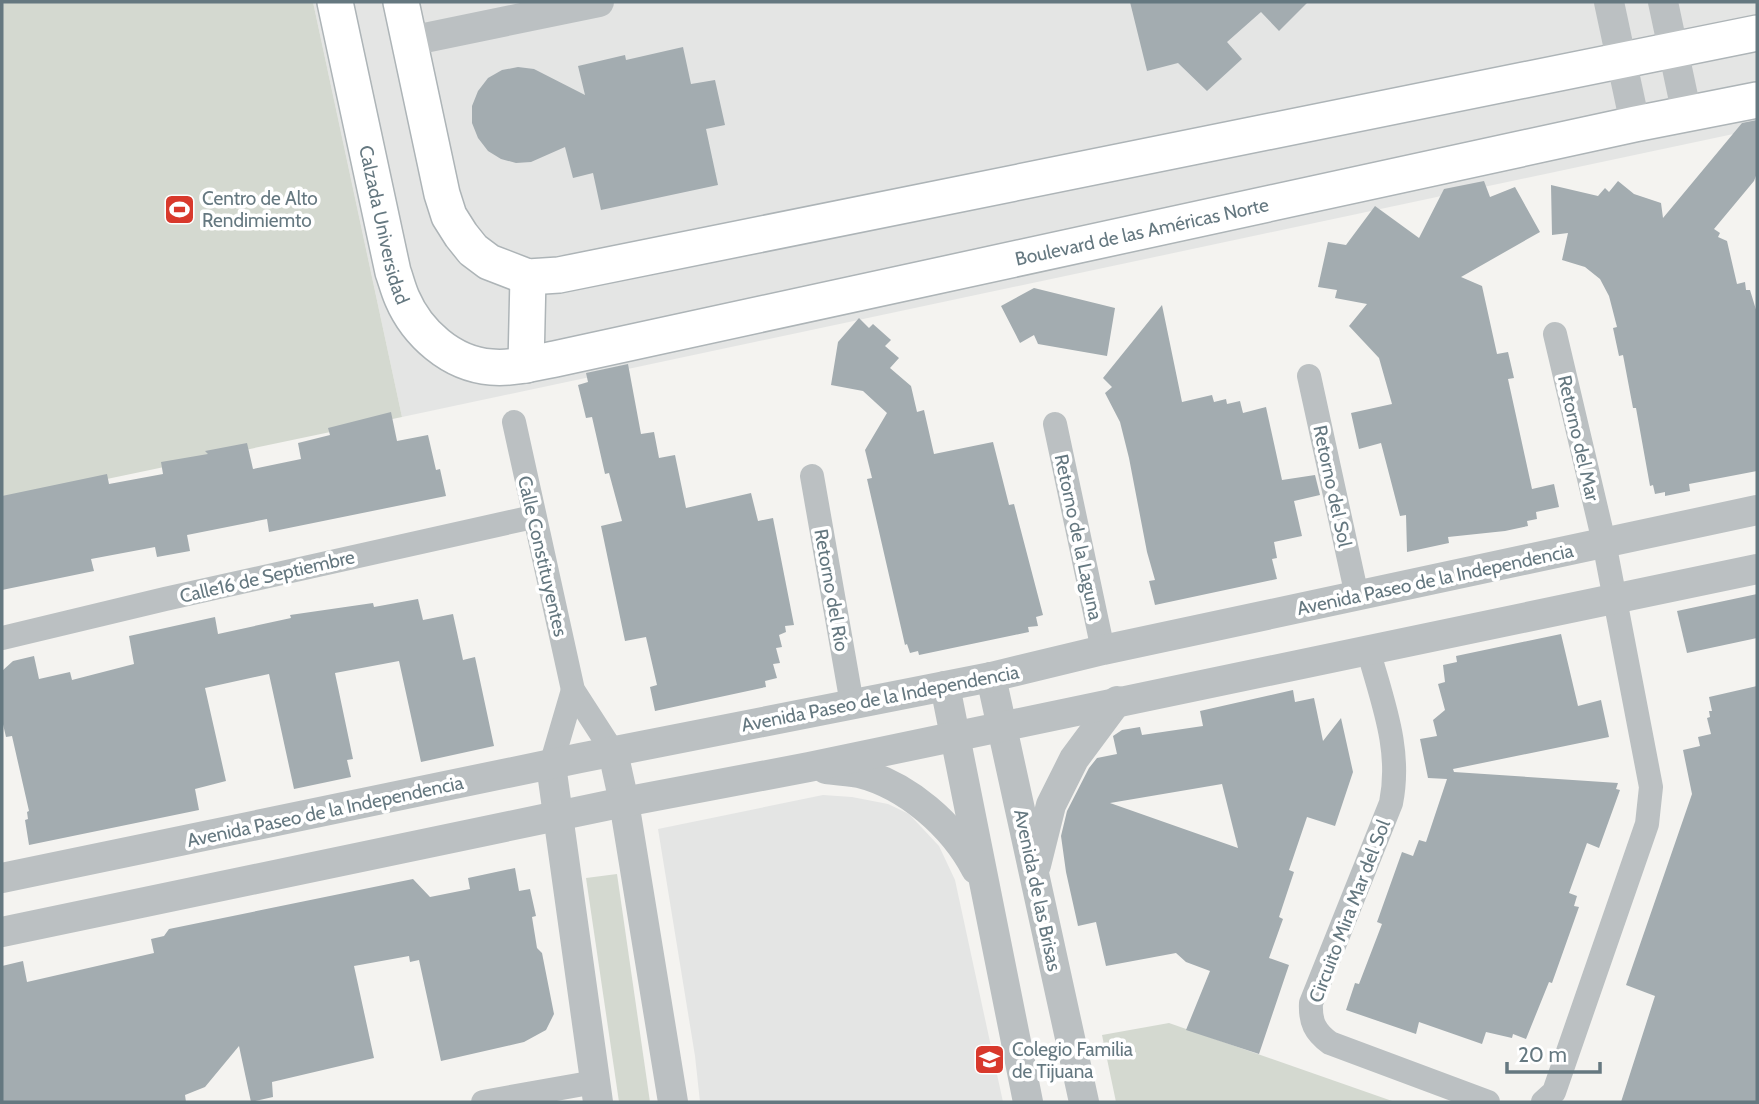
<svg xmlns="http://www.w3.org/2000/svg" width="1759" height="1104" viewBox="0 0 1759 1104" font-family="Cabin,sans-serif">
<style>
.built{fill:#e4e5e4}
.green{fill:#d4d9d0}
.building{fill:#a3acb0;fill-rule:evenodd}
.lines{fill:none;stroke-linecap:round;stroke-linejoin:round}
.secondary-casing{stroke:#adb4b7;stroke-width:38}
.minor{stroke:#bbc0c2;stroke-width:24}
.tertiary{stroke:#bbc0c2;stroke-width:30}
.secondary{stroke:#fff;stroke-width:35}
.labels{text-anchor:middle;stroke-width:7;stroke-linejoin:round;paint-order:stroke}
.poi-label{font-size:19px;fill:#657880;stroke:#fff;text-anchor:start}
.street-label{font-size:19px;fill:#657880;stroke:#fff}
</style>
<rect width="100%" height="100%" fill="#f4f3f0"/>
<g class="built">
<path d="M 313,2 L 1757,2 L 1757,129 L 402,417 Z"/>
<path d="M 823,795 L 852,797 L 888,804 L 909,814 L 939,846 L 955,880 L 1003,1102 L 700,1102 L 695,1056 L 658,829 Z"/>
</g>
<g class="green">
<path d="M 2,2 L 313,2 L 402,417 L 2,501 Z"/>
<path d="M 617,874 L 650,1102 L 619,1102 L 586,878 Z"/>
<path d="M 1169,1023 L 1395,1102 L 1116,1102 L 1102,1035 Z"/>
</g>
<g class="building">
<path d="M 1130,2 L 1308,2 L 1279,31 L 1261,12 L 1227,42 L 1242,59 L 1207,91 L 1178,63 L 1147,71 Z"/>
<path d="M 683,47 L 691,84 L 715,80 L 725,125 L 706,129 L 718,185 L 601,210 L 593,173 L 573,178 L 565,147 L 531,162 L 516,163 L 501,159 L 488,151 L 478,138 L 472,123 L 472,106 L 478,91 L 488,78 L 502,70 L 518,67 L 534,69 L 585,95 L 578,66 L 625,55 L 626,60 Z"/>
<path d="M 1757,120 L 1757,173 L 1754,181 L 1714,229 L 1720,233 L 1718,237 L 1727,241 L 1737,284 L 1745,282 L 1746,290 L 1750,290 L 1757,313 L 1757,471 L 1689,484 L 1690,491 L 1665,496 L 1665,492 L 1655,494 L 1653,485 L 1650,486 L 1636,408 L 1633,408 L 1623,355 L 1619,356 L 1613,328 L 1617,327 L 1609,296 L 1600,279 L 1585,267 L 1562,260 L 1568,233 L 1552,235 L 1551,185 L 1598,196 L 1605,188 L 1609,192 L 1618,181 L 1634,194 L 1661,203 L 1663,218 L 1742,123 Z"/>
<path d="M 1484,181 L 1490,197 L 1515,187 L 1540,232 L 1461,277 L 1482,286 L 1497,354 L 1508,352 L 1514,378 L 1508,379 L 1532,489 L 1554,484 L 1559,507 L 1536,512 L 1537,519 L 1527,521 L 1528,526 L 1505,531 L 1448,537 L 1449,543 L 1407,552 L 1406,515 L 1400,516 L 1381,443 L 1359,449 L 1351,413 L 1392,404 L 1379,358 L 1349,326 L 1367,304 L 1335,298 L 1337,290 L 1318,287 L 1328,242 L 1346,245 L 1375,206 L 1419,238 L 1444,189 Z"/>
<path d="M 1034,288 L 1115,308 L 1107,356 L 1038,344 L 1034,335 L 1020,343 L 1001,306 Z"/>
<path d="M 1162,305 L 1182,402 L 1212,395 L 1214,402 L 1226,399 L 1227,404 L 1240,401 L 1243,413 L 1266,407 L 1282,480 L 1315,475 L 1320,495 L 1294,501 L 1302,536 L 1274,542 L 1277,558 L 1272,559 L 1277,579 L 1155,605 L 1149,581 L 1155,580 L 1147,552 L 1129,458 L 1120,422 L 1105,393 L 1112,387 L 1103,378 Z"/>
<path d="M 859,318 L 869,328 L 873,324 L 891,340 L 885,346 L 899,358 L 890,368 L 911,386 L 917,412 L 924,410 L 934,454 L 993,442 L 1009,505 L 1014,504 L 1043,615 L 1036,617 L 1038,626 L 1028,627 L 1029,632 L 919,655 L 918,651 L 910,653 L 907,644 L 905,645 L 867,479 L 872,478 L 865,450 L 887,413 L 863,391 L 831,385 L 838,342 Z"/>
<path d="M 628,364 L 641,434 L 654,432 L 659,458 L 675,455 L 686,508 L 751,493 L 758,521 L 773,518 L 794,625 L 785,626 L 786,632 L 779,635 L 782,647 L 776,648 L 780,663 L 773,664 L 777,678 L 765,681 L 766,687 L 655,711 L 650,687 L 657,685 L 646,637 L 625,641 L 601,526 L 622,521 L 609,473 L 605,474 L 592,417 L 586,418 L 578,385 L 588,382 L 586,373 Z"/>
<path d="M 391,412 L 397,441 L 428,435 L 436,470 L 440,469 L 446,496 L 269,532 L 267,519 L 187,535 L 190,551 L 157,557 L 155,547 L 91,559 L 94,571 L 2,590 L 2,496 L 107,474 L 109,484 L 163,474 L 161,462 L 208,454 L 205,451 L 247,443 L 253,469 L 301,459 L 298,443 L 330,435 L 328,428 Z"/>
<path d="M 1757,594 L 1757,638 L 1687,653 L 1677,611 Z"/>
<path d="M 418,599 L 423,620 L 453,614 L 463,660 L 475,657 L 494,746 L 421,762 L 399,661 L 335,673 L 353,759 L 347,760 L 351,777 L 294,789 L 269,674 L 205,688 L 226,781 L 195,789 L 199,810 L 29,845 L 25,820 L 28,819 L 27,812 L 29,811 L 12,736 L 6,737 L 2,720 L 2,671 L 13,661 L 34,656 L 39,679 L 70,672 L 72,680 L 134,664 L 129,636 L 215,617 L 218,634 L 291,618 L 290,615 L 373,603 L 374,607 Z"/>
<path d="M 1561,634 L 1578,706 L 1601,700 L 1609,737 L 1453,769 L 1454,772 L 1618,783 L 1616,789 L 1620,790 L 1599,848 L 1587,843 L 1569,893 L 1577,896 L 1574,906 L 1579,907 L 1552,983 L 1549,982 L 1526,1039 L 1513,1034 L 1512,1038 L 1486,1032 L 1482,1044 L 1419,1022 L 1416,1034 L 1346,1010 L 1355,983 L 1359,984 L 1382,924 L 1377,922 L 1402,852 L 1413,856 L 1419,840 L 1426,842 L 1447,779 L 1428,778 L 1420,739 L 1437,736 L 1433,720 L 1445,710 L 1438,684 L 1445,682 L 1443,665 L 1457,662 L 1456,656 Z"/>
<path d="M 1757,686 L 1757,1102 L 1621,1102 L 1655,996 L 1626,985 L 1692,794 L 1683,750 L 1700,746 L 1698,737 L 1711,734 L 1707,718 L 1710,717 L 1709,711 L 1712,711 L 1709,697 Z"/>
<path d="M 1293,690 L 1295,702 L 1314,698 L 1323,741 L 1341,718 L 1353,772 L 1335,826 L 1307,817 L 1289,870 L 1294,872 L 1279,917 L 1283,919 L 1269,958 L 1289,965 L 1259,1054 L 1186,1030 L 1210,971 L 1186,962 L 1176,953 L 1106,966 L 1096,922 L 1078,926 L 1066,872 L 1061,836 L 1067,811 L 1089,768 L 1097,758 L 1117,754 L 1113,736 L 1122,730 L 1140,727 L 1142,735 L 1203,726 L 1200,711 ZM 1222,784 L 1238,848 L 1110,803 Z"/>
<path d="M 515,868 L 519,891 L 530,889 L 536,916 L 532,917 L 537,948 L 542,953 L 554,1014 L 546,1030 L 524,1042 L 441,1061 L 419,960 L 410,962 L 409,956 L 354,966 L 374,1058 L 272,1082 L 273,1097 L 251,1102 L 239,1046 L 205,1087 L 185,1095 L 186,1102 L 2,1102 L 2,966 L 23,961 L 27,982 L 154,953 L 151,939 L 164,936 L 169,929 L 413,879 L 430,897 L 470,889 L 468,878 Z"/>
</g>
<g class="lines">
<defs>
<g id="secondary">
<path id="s1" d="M 335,2 L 393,272 C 396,280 398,289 402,298 C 417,333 451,364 491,367 C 512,369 535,363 555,359 L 1635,124 L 1757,100"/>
<path d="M 401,2 L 442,194 L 449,216 L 461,235 L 473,250 L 489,262 L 528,277 L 559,275 L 1757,33"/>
<path d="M 526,365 L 528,277"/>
</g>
</defs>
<use href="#secondary" class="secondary-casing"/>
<g class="minor">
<path d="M 1309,376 L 1357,596"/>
<path d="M 514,422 L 573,690 L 613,752"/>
<path d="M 1055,424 L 1103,650"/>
<path d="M 812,476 L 852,704"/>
<path d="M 2,638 L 165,599 L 533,517"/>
<path d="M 1368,649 C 1382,701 1402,749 1391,803 L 1311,1003 C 1310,1022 1315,1032 1330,1043 L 1488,1102"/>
<path d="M 551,765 L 573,690"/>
<path d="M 483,1102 L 595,1082"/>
<path d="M 1543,1102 L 1554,1092 L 1647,824 L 1651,787 L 1604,542 L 1555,334"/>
</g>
<g class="tertiary">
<path d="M 1609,2 L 1635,124"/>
<path d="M 1663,2 L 1687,115"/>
<path d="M 410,41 L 599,2"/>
<path d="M 991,677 L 1084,1102"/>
<path d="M 945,686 L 1028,1102"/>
<path d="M 613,752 L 624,802 L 673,1102"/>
<path d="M 551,765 L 598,1102"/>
<path d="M 826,769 C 836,770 848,771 859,773 C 907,785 953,825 976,869"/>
<path d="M 1036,865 L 1051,805 L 1074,759 L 1117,701"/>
<path d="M 2,878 L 580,758 L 991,677 L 1103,650 L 1757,510"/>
<path d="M 2,932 L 624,802 L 809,767 L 1757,569"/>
</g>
<use href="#secondary" class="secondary"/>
</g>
<defs>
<symbol id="stadium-square" viewBox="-11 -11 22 22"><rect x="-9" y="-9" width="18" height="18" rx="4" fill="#d8392c" stroke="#fff"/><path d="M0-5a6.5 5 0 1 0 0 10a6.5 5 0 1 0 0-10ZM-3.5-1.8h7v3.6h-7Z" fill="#fff"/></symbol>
<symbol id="university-square" viewBox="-11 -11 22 22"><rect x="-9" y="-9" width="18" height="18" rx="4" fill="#d8392c" stroke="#fff"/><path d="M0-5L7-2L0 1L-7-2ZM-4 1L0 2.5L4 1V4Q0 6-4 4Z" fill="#fff"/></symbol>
</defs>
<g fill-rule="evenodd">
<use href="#stadium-square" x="162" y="192" width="35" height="35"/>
<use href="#university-square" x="972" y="1042" width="35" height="35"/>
</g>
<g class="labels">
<g class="poi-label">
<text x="202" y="205">Centro de Alto<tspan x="202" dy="22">Rendimiemto</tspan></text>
<text x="1012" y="1056">Colegio Familia<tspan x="1012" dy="22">de Tijuana</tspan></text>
</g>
<g class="street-label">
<text dy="7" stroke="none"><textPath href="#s1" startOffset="228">Calzada Universidad</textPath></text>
<text dy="7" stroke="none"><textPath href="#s1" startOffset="1087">Boulevard de las Américas Norte</textPath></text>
<text transform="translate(1579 438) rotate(77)" y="7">Retorno del Mar</text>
<text transform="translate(1333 486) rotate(78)" y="7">Retorno del Sol</text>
<text transform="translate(1079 537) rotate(78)" y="7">Retorno de la Laguna</text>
<text transform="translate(543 556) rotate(77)" y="7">Calle Constituyentes</text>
<text transform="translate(267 576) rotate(-13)" y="7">Calle16 de Septiembre</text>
<text transform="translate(1435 579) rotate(-12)" y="7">Avenida Paseo de la Independencia</text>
<text transform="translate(832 590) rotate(80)" y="7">Retorno del Río</text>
<text transform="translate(880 698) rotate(-11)" y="7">Avenida Paseo de la Independencia</text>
<text transform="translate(325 811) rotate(-12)" y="7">Avenida Paseo de la Independencia</text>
<text transform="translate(1038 890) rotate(78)" y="7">Avenida de las Brisas</text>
<text transform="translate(1349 911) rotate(-69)" y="7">Circuito Mira Mar del Sol</text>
</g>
</g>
<rect width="1759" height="1104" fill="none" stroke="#657880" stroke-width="7"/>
<path d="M1507 1062v10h93v-10" fill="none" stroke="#657880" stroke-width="3.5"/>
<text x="1518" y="1062" font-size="21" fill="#657880" stroke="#ffffff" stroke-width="5" paint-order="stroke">20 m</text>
</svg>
